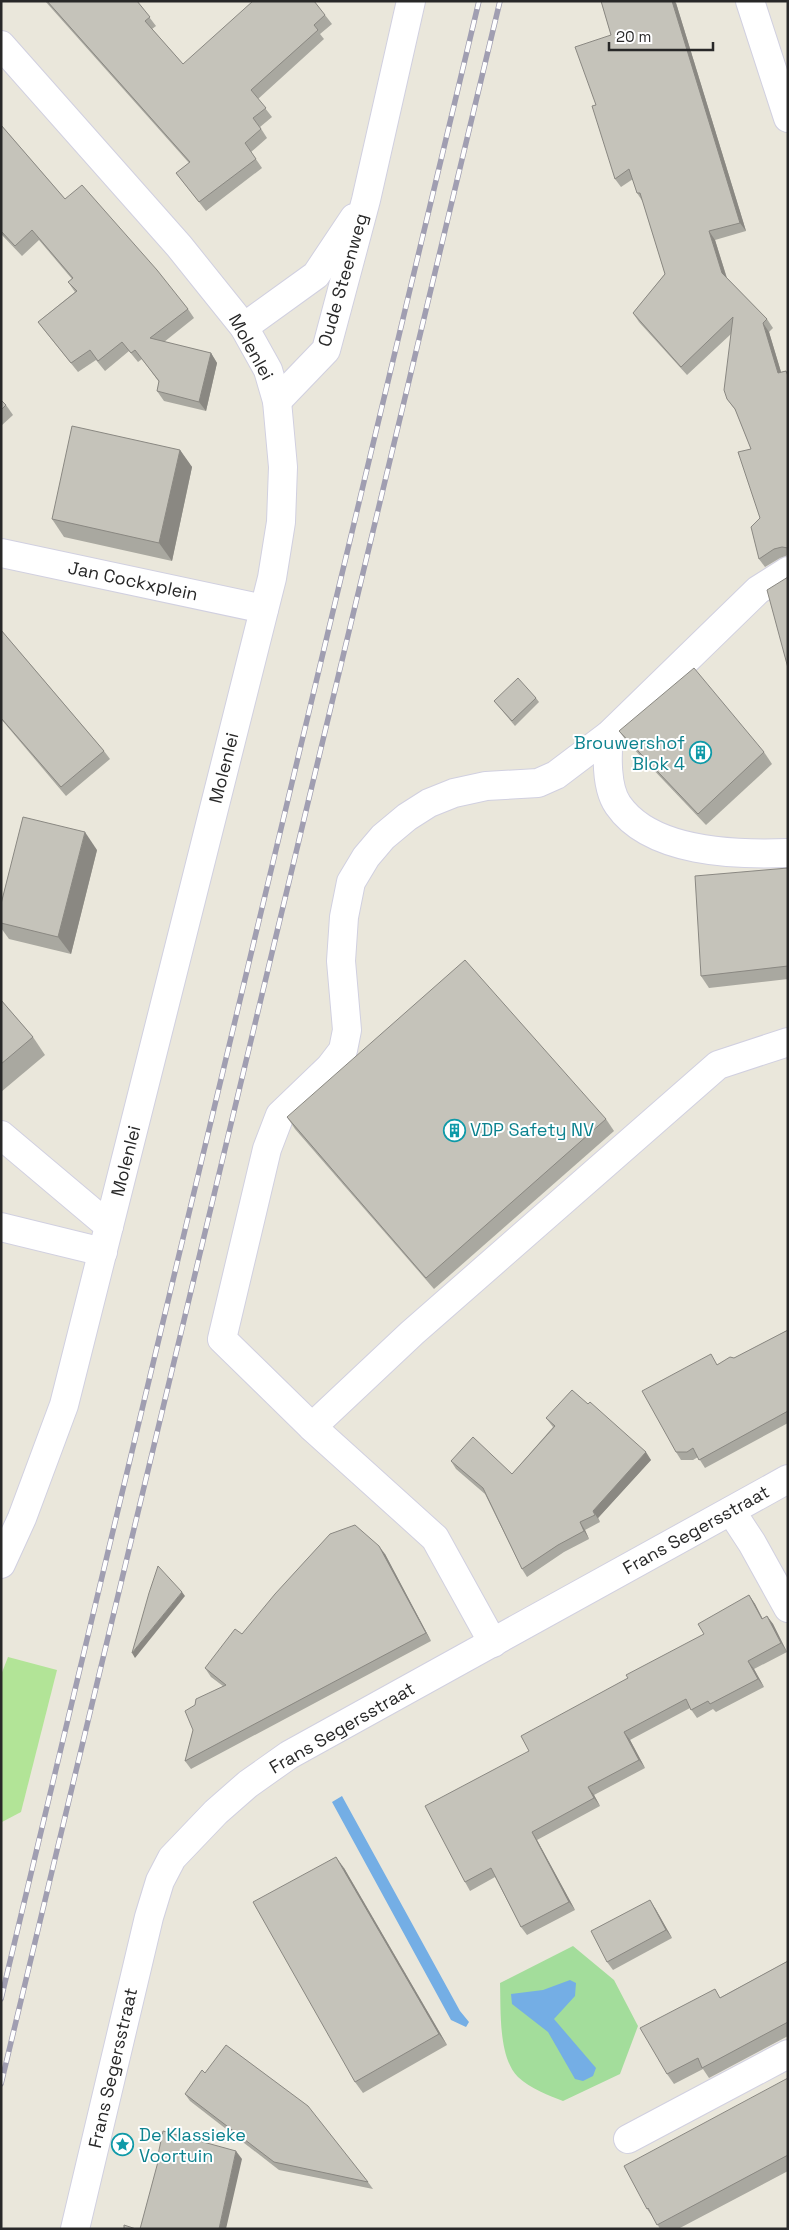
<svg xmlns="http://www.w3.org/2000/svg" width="789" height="2230" viewBox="0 0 789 2230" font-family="'Space Grotesk',sans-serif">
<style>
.green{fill:#a3dd9b}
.pitch{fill:#b2e497}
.water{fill:#74aee5}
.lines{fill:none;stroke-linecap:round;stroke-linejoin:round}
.minor-casing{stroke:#d1d0e0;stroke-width:30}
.minor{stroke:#fff;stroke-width:28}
.rail-casing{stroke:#a09eb1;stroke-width:5.5}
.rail{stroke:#fff;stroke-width:4;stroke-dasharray:11;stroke-linecap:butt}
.wall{fill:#a9a8a0}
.shaded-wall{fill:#8a8882}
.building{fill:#c5c3ba;stroke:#8a8882}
.labels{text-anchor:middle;stroke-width:4;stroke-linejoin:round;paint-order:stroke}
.street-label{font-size:18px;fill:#282828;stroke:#fff}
.culture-label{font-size:18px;fill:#0d838f;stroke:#fff;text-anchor:start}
</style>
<rect width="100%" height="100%" fill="#eae7db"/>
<path class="green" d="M 573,1946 L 614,1980 L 638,2026 L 620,2074 L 563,2101 C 548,2095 531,2089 518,2077 C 498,2057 501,2010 500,1983 Z"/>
<path class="pitch" d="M 8,1657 L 57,1670 L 21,1812 L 2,1822 L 1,1675 Z"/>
<g class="water">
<path d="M 342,1796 L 460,2011 L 469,2022 L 466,2027 L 451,2020 L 332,1802 Z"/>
<path d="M 570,1980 L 576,1983 L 575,1996 L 554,2019 L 596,2068 L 593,2076 L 583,2081 L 575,2079 L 548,2032 L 512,2004 L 511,1994 L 543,1990 Z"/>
</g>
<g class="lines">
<defs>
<g id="minor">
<path d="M 750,1 L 788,118"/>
<path d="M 1,45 L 179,246 L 244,327 L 268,370 L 277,401 L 283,467 L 281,522 L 272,578 L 64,1405 L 22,1518 L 1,1564"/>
<path d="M 244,327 L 316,275 L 354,218"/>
<path d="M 277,401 L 326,350 L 366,200 L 411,1"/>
<path d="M 1,553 L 264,609"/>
<path d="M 609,735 C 607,755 606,788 618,805 C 651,853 736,855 788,853"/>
<path d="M 1,1135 L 109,1226"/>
<path d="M 1,1227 L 103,1252"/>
<path d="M 312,1427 L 412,1333 L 718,1065 L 788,1042"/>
<path d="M 731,1511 L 752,1543 L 788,1608"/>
<path d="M 493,1643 L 435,1538 L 312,1427 L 222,1339 L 267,1149 L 280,1115 L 330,1067 L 343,1050 L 347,1030 L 341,961 L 344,917 L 351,882 L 366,857 L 383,837 L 407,817 L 429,803 L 454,793 L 486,786 L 538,783 L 556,775 L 609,735 L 758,590 L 788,571"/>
<path d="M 628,2139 L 788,2054"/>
<path d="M 75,2229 L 149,1917 L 160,1881 L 172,1858 L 216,1812 L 248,1784 L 289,1755 L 788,1479"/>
</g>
</defs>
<use href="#minor" class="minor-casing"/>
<use href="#minor" class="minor"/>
<defs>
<g id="rail">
<path d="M 1,1999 L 479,1"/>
<path d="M 1,2084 L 500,1"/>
</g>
</defs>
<use href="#rail" class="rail-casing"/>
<use href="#rail" class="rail"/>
</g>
<g class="wall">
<path d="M 45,1 L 137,1 L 156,26 L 152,29 L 183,64 L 325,15 L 332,24 L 320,34 L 324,39 L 258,99 L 272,117 L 260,127 L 267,138 L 251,152 L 262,168 L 206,211 L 176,173 L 189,163 Z"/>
<path d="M 601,1 L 674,1 L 676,3 L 746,231 L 715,240 L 727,278 L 767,319 L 773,328 L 769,332 L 781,372 L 786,371 L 788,373 L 788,555 L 780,558 L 765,567 L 759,559 L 760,518 L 751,449 L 736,411 L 727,399 L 731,334 L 687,375 L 639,322 L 633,313 L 665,274 L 643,202 L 637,193 L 633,179 L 621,187 L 615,179 L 611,35 Z"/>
<path d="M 1,125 L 65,199 L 188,309 L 194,318 L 164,342 L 211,353 L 217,363 L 206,411 L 164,401 L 157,391 L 159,382 L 142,359 L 138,362 L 129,351 L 105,371 L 96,360 L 78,372 L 45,331 L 38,322 L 75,292 L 68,282 L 72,279 L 39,240 L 22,256 L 2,235 L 1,236 Z"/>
<path d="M 1,400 L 6,405 L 13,415 L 1,426 Z"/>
<path d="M 180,450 L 192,467 L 172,561 L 64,537 L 52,519 Z"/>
<path d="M 1,630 L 104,751 L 110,759 L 66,796 L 1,719 Z"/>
<path d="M 536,698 L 539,702 L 515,726 L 494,701 Z"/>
<path d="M 619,731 L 764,752 L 772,764 L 706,825 L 628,743 Z"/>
<path d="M 97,850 L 71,954 L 9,939 L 1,928 L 1,904 Z"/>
<path d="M 788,868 L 788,979 L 709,988 L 701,976 Z"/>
<path d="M 1,1000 L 33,1037 L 45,1055 L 1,1092 Z"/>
<path d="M 287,1117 L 606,1119 L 614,1131 L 434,1289 L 295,1129 Z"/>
<path d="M 788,1330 L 788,1423 L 705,1468 L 698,1457 L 693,1460 L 681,1460 L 676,1452 L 718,1364 L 734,1358 Z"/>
<path d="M 588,1404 L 651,1460 L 598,1518 L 600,1522 L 585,1530 L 589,1539 L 564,1552 L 527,1577 L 522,1569 L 485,1494 L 456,1469 L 451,1461 L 512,1474 L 553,1427 L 546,1418 Z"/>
<path d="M 385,1554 L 431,1641 L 191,1769 L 185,1761 L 193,1730 L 195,1705 L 223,1686 L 211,1677 L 205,1668 Z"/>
<path d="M 749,1595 L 755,1604 L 763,1619 L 767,1616 L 773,1624 L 787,1652 L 754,1669 L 764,1687 L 716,1712 L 713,1709 L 697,1718 L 690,1708 L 630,1740 L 645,1768 L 594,1795 L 600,1806 L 537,1840 L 575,1910 L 527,1935 L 521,1927 L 495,1877 L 470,1891 L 465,1882 L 529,1751 L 628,1678 L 704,1634 Z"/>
<path d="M 344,1868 L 447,2045 L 363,2093 L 355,2082 Z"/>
<path d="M 655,1908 L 672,1938 L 613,1970 L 607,1962 Z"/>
<path d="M 788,1961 L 788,2036 L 709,2078 L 703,2069 L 674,2084 L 667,2074 L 721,1997 Z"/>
<path d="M 788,2078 L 788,2171 L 678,2229 L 660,2229 L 655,2220 L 647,2209 Z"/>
<path d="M 185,2094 L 368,2182 L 373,2189 L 279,2170 L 190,2101 Z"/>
</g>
<g class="shaded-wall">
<path d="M 672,1 L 674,1 L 676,3 L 746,231 L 740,223 Z"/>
<path d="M 709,231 L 715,240 L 728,282 L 722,273 Z"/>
<path d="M 763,323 L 769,332 L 784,382 L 778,373 Z"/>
<path d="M 211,353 L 217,363 L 206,411 L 199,402 Z"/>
<path d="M 180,450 L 192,467 L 172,561 L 159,543 Z"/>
<path d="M 85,832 L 97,850 L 71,954 L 58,937 Z"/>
<path d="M 646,1452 L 651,1460 L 598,1518 L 600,1522 L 593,1511 Z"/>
<path d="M 580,1522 L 585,1530 L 589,1539 L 584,1531 Z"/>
<path d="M 379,1546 L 385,1554 L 431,1641 L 426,1633 Z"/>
<path d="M 182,1592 L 185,1596 L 135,1658 L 132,1653 Z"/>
<path d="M 749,1595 L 755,1604 L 767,1628 L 762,1619 Z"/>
<path d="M 767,1616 L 773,1624 L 787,1652 L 781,1643 Z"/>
<path d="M 748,1661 L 754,1669 L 764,1687 L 758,1679 Z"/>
<path d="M 624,1732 L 630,1740 L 645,1768 L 639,1760 Z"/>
<path d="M 588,1787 L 594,1795 L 600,1806 L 594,1798 Z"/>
<path d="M 532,1832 L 537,1840 L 575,1910 L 569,1902 Z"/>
<path d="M 336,1857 L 344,1868 L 447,2045 L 439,2034 Z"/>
<path d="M 650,1900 L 655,1908 L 672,1938 L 666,1930 Z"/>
<path d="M 236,2151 L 242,2159 L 226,2229 L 219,2229 Z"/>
</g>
<g class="building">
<path d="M 47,1 L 137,1 L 150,17 L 145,21 L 183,64 L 253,1 L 314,1 L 325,15 L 314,25 L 318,30 L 251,90 L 266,108 L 253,118 L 261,129 L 245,143 L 256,159 L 199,202 L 176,173 L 190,162 Z"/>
<path d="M 601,1 L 672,1 L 740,223 L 709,231 L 722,273 L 767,319 L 763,323 L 778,373 L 786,371 L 788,376 L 788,548 L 782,547 L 774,549 L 759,559 L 751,527 L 760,518 L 738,452 L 751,449 L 735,409 L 727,399 L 724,390 L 733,317 L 681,367 L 633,313 L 665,274 L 640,193 L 637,193 L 629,169 L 615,179 L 592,106 L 596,105 L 575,47 L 611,35 Z"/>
<path d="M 1,125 L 65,199 L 82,185 L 157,270 L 188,309 L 150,338 L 211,353 L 199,402 L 157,391 L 159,381 L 135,350 L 131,353 L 122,342 L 98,361 L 90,350 L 71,363 L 38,322 L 77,291 L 68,282 L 73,278 L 32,230 L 15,246 L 1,231 Z"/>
<path d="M 1,400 L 6,405 L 1,410 Z"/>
<path d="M 72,426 L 180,450 L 159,543 L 52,519 Z"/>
<path d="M 788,577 L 788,668 L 767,590 Z"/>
<path d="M 1,630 L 104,751 L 61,787 L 1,718 Z"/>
<path d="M 694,668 L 764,752 L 698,814 L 619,731 Z"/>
<path d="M 518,678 L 536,698 L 512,721 L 494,701 Z"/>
<path d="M 23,817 L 85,832 L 58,937 L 1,923 L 1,904 Z"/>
<path d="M 788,868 L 788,966 L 701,976 L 695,876 Z"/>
<path d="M 465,960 L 606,1119 L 426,1278 L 287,1117 Z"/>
<path d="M 1,1000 L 33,1037 L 1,1064 Z"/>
<path d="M 788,1330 L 788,1411 L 699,1460 L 693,1448 L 687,1452 L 676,1452 L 642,1391 L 711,1354 L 717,1365 L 730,1357 L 734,1358 Z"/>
<path d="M 572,1390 L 588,1404 L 590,1402 L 646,1452 L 593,1511 L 595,1515 L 580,1522 L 584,1531 L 558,1545 L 522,1569 L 483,1488 L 451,1461 L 473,1437 L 512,1474 L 555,1426 L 546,1418 Z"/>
<path d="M 355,1525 L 379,1546 L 426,1633 L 185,1761 L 193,1730 L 185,1711 L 195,1705 L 196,1699 L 226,1685 L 205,1668 L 235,1629 L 242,1634 L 275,1594 L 330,1534 Z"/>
<path d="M 158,1566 L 182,1592 L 132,1653 L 149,1593 Z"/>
<path d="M 749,1595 L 762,1619 L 767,1616 L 781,1643 L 748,1661 L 758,1679 L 710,1704 L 708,1701 L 691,1710 L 686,1699 L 624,1732 L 639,1760 L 588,1787 L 594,1798 L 532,1832 L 569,1902 L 521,1927 L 491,1868 L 465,1882 L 425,1806 L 529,1751 L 521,1736 L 628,1678 L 626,1675 L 704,1634 L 698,1624 Z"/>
<path d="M 336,1857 L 439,2034 L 355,2082 L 253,1902 Z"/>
<path d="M 650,1900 L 666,1930 L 607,1962 L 591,1931 Z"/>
<path d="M 788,1961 L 788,2022 L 702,2068 L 698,2058 L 667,2074 L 640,2028 L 715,1989 L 720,1998 Z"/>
<path d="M 226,2045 L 308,2106 L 368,2182 L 274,2162 L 185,2094 L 202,2070 L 205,2073 Z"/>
<path d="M 788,2078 L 788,2155 L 657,2225 L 648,2208 L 647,2209 L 624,2166 Z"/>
<path d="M 163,2131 L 236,2151 L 219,2229 L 140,2229 L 159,2158 L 158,2155 Z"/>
<path d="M 124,2225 L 136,2229 L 124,2229 Z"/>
</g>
<defs>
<symbol id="building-ring" viewBox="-11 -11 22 22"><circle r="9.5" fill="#fff" stroke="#0f9aa8" stroke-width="1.5"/><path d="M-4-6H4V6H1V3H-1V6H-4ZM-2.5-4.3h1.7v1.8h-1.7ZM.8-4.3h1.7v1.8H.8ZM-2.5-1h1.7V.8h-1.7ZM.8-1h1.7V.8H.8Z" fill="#0f9aa8"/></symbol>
<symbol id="sight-ring" viewBox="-11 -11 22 22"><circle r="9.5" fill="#fff" stroke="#0f9aa8" stroke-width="1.5"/><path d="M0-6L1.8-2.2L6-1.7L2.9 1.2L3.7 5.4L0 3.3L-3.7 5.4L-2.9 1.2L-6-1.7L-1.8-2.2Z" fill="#0f9aa8"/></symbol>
</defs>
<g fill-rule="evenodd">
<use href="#building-ring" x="688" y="740" width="25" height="25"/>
<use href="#building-ring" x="442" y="1118" width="25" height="25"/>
<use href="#sight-ring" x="110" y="2132" width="25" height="25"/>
</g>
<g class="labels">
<g class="street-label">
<text transform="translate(343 280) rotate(-74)" y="6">Oude Steenweg</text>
<text transform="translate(251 347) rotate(61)" y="6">Molenlei</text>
<text transform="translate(133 581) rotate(12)" y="6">Jan Cockxplein</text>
<text transform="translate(224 768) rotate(-76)" y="6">Molenlei</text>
<text transform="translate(126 1161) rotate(-76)" y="6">Molenlei</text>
<text transform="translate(696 1530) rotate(-29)" y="6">Frans Segersstraat</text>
<text transform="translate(342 1728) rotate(-30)" y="6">Frans Segersstraat</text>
<text transform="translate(113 2068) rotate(-77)" y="6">Frans Segersstraat</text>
</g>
<g class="culture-label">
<text x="685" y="749" text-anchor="end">Brouwershof<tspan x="685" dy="21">Blok 4</tspan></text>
<text x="470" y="1136">VDP Safety NV</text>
<text x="139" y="2141">De Klassieke<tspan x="139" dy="21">Voortuin</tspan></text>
</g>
</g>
<rect width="789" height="2230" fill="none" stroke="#282828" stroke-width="5"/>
<path d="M609 42v8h104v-8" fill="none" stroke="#282828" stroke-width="2.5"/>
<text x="616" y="42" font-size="15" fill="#282828" stroke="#ffffff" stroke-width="4" paint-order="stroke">20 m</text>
</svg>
